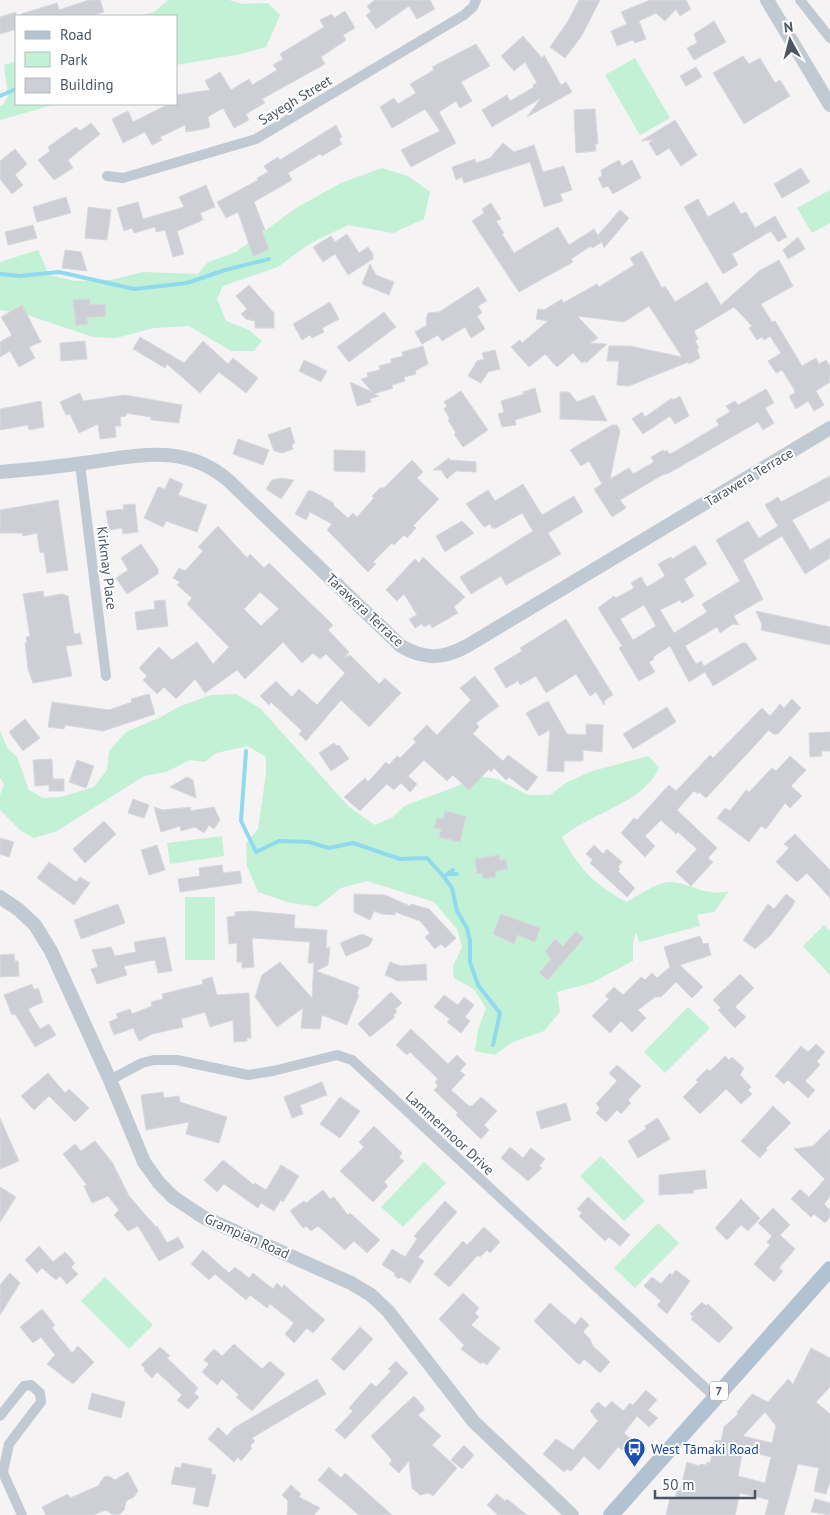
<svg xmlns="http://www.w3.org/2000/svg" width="830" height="1515" viewBox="0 0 830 1515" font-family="'PT Sans',sans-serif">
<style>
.green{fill:#c3f1d5}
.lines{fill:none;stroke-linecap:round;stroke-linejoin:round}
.stream{stroke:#90daee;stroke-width:4}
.building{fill:#cdcfd5;stroke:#d7d9de;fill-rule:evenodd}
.minor{stroke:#c1cad2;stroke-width:10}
.tertiary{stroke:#c1cad2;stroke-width:14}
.primary{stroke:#b3c2d1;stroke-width:16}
.labels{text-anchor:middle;stroke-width:4;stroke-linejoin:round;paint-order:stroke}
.shield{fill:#fff;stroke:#808990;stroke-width:1}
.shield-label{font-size:12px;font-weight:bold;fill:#4a5661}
.street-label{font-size:14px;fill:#4a5661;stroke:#fff}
.transit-label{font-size:14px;fill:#164399;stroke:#fff;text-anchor:start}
</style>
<rect width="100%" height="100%" fill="#f5f3f3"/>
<g class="green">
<path d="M 168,0 L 229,0 L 243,4 L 268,3 L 280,15 L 266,47 L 241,54 L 176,65 L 176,16 L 139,16 L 154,12 Z"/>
<path d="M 635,58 L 670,118 L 640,135 L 605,75 Z"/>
<path d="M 16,61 L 16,104 L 56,104 L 0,120 L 0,106 L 3,105 L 8,96 L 4,65 Z"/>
<path d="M 382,168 L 408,176 L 430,192 L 424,219 L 393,233 L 348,225 L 309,244 L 278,267 L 223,286 L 217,299 L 226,321 L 249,330 L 262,341 L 254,351 L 231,351 L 189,326 L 154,328 L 116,338 L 93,337 L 24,314 L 0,310 L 0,262 L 38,250 L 49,275 L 75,281 L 110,280 L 143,272 L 198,274 L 208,262 L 236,252 L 296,208 L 341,183 Z"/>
<path d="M 830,190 L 830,223 L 812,233 L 797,208 Z"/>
<path d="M 236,694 L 260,708 L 349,807 L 375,825 L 393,817 L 404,806 L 458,786 L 475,776 L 497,779 L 528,795 L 550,795 L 566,783 L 592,771 L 649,756 L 659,768 C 656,773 653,780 648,784 C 626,807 588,816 562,837 C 579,868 595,886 627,902 C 639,895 657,882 671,882 C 691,883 705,897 729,891 L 714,912 L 697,915 L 700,926 L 639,942 L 636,932 L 633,943 L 633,961 L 591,983 L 557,992 L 560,1012 L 544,1031 L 511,1043 L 495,1055 L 475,1051 L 478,1030 L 486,1008 L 474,989 L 454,978 L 453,966 L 462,947 L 457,929 L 434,902 L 367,881 L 341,888 L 317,907 L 287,902 L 258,892 L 247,866 L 246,843 L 258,829 L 266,774 L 266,757 L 248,746 L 216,753 L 205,762 L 190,760 L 166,772 L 144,776 L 57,831 L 34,838 L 21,831 L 0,810 L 0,795 L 4,784 L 0,778 L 0,731 L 8,749 L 17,757 L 29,790 L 43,798 L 60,797 L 94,787 L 107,770 L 109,751 L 126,732 L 161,717 L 178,707 L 211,695 Z"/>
<path d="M 222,836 L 224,856 L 170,864 L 167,843 Z"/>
<rect x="185" y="897" width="30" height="63"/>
<path d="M 824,925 L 830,931 L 830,975 L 803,946 Z"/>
<path d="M 688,1007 L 710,1028 L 665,1073 L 644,1052 Z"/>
<path d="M 601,1156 L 645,1201 L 624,1221 L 580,1176 Z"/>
<path d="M 424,1162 L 446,1183 L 403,1227 L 381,1207 Z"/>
<path d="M 658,1223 L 679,1243 L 635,1288 L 614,1268 Z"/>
<path d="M 105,1277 L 153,1325 L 129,1349 L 81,1301 Z"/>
</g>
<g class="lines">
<g class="stream">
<path d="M 0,96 L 16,89"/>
<path d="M 0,274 L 20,276 L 59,272 L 134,289 L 187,283 L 225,270 L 269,259"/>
<path d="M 246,751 L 241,821 L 256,852 L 279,841 L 309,842 L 329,848 L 353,843 L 400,859 L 427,858 L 444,877 L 453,870"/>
<path d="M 448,874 L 457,874"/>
<path d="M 444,877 L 452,888 L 457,911 L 467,928 L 470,941 L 470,962 L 478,985 L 500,1013 L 493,1045"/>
</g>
</g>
<g class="building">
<path d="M 89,0 L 100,0 L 104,12 L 91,16 L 21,16 L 21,14 L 57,3 L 59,10 Z"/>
<path d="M 375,0 L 430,0 L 435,9 L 417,19 L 409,6 L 376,29 L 366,15 L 371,12 L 367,6 Z"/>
<path d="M 579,0 L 600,0 L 581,37 L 565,58 L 550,47 L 568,21 Z"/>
<path d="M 650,0 L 686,0 L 691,9 L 680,16 L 676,9 L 665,21 L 656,13 L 639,21 L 646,39 L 635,43 L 633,40 L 617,46 L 611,31 L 627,24 L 621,12 Z"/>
<path d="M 345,11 L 355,28 L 343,35 L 346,40 L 321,57 L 325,64 L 262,99 L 265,103 L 246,114 L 249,120 L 234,128 L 223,108 L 208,117 L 210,127 L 204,129 L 186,132 L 185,125 L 160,137 L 162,140 L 152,145 L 145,132 L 123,143 L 112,119 L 128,111 L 133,122 L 169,104 L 176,104 L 176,95 L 210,90 L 205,81 L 220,72 L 231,90 L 249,79 L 252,85 L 277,70 L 273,65 L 283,59 L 280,54 L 324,27 L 320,20 L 332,14 L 334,18 Z"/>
<path d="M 16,12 L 16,29 L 0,34 L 0,17 Z"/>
<path d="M 714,21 L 726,42 L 694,60 L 687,48 L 697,43 L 694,34 Z"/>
<path d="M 523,36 L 542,58 L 544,55 L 561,85 L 566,82 L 572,92 L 527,117 L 541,98 L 492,127 L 482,110 L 507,95 L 510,101 L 534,87 L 533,85 L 537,83 L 525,62 L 514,71 L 501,56 Z"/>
<path d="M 476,44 L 490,66 L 461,82 L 472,101 L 460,108 L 456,101 L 439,112 L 456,143 L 411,167 L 401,150 L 440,131 L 425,109 L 392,128 L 380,107 L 394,98 L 398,104 L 416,93 L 410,84 L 434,70 L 432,67 Z"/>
<path d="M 743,56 L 749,64 L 760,58 L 775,83 L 780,80 L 790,96 L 744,124 L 713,73 Z"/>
<path d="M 696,67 L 702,77 L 686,86 L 680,76 Z"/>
<path d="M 595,109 L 598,144 L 595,144 L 596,151 L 576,153 L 574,110 Z"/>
<path d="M 675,120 L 697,155 L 681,166 L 669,148 L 657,156 L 649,143 L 653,140 L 641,141 Z"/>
<path d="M 91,123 L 100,134 L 68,160 L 73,168 L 54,180 L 38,160 L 50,151 L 48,147 L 76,127 L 80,131 Z"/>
<path d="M 336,125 L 342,137 L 339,139 L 342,144 L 322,156 L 320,154 L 288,173 L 292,180 L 254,202 L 265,230 L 262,231 L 269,250 L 253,256 L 238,212 L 226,218 L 217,202 L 258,180 L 257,178 L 268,172 L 264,166 L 278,157 L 280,160 Z"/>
<path d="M 503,143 L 514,152 L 534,145 L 543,172 L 564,166 L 572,190 L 560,194 L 563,201 L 544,207 L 530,162 L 464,183 L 462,177 L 456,180 L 452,167 L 475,159 L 476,163 L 490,158 Z"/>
<path d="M 15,149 L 27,164 L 15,175 L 23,185 L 12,194 L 0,179 L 0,161 Z"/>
<path d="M 619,160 L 622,166 L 632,160 L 641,178 L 613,194 L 608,186 L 603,188 L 598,178 L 602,176 L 601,170 Z"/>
<path d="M 801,168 L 810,182 L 782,198 L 774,184 Z"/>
<path d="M 206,185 L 215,207 L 200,213 L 203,220 L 177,231 L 184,254 L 173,257 L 165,230 L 156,232 L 155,227 L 134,233 L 132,228 L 124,231 L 117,208 L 138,202 L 143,219 L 184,207 L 179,197 Z"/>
<path d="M 66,197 L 71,213 L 37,222 L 33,207 Z"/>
<path d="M 698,199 L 708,217 L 734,202 L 741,214 L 746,212 L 755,228 L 775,216 L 787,237 L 778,242 L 771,231 L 732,254 L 738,265 L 723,274 L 684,207 Z"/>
<path d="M 491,203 L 501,219 L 496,221 L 504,233 L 502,234 L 514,253 L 558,227 L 569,245 L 594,229 L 600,239 L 598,235 L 620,210 L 629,218 L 604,248 L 602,242 L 592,248 L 591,246 L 571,259 L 573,262 L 519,292 L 472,221 L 484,213 L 482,209 Z"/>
<path d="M 88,207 L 111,210 L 107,240 L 85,238 Z"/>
<path d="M 33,225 L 37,238 L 8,245 L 5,232 Z"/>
<path d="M 347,234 L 359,253 L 368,247 L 373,254 L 373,259 L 348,275 L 335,254 L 323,262 L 313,247 L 331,236 L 335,242 Z"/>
<path d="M 798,237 L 805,249 L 788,259 L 783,250 Z"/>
<path d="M 65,250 L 81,252 L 87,271 L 62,268 Z"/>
<path d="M 642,251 L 662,288 L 665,286 L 675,302 L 707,282 L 721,305 L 759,271 L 779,260 L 793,286 L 761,304 L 772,322 L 775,321 L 802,366 L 816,358 L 819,364 L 826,360 L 830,366 L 830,382 L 816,391 L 824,405 L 814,411 L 808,401 L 796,409 L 789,396 L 795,393 L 794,389 L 782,370 L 776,373 L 768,361 L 781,353 L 770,336 L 764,340 L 762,337 L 757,340 L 749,328 L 752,326 L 734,307 L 694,331 L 698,339 L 695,341 L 699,348 L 697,349 L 700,358 L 689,364 L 688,362 L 629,386 L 617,385 L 619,361 L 607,361 L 609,346 L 630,346 L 682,357 L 649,306 L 624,322 L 577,316 L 598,338 L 590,343 L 607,344 L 586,363 L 585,361 L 582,363 L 573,353 L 557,367 L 545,354 L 529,367 L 511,347 L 520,340 L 522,343 L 548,321 L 536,319 L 538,309 L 544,310 L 562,299 L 563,303 L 597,284 L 599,287 L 634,265 L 630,258 Z"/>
<path d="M 370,264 L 376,275 L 394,282 L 389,295 L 362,284 Z"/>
<path d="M 249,285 L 274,313 L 274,328 L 255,328 L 255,321 L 246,319 L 241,314 L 247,309 L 236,296 Z"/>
<path d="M 478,287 L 487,301 L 478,306 L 482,313 L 477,316 L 485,329 L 471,338 L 465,327 L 442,341 L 438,335 L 422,344 L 415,332 L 427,325 L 426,319 L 428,313 L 439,312 Z"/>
<path d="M 90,299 L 90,305 L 105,304 L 106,316 L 87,318 L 88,324 L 76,325 L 73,300 Z"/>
<path d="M 330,302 L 339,319 L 322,328 L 324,332 L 312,338 L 310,335 L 302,340 L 293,324 Z"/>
<path d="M 22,305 L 41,342 L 29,347 L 35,358 L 19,367 L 10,351 L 0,357 L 0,342 L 12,335 L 1,317 Z"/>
<path d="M 384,312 L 396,327 L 349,362 L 337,347 Z"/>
<path d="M 140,337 L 184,363 L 203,341 L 228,364 L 233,358 L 258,378 L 246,393 L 219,372 L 200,393 L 167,364 L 165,368 L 133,349 Z"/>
<path d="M 85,341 L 87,359 L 61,361 L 60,343 Z"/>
<path d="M 423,346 L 428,364 L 415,371 L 416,374 L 404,377 L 405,381 L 392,385 L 393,388 L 374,394 L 379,396 L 370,399 L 371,402 L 357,406 L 350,382 L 372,392 L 361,379 L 368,377 L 367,373 L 380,370 L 379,366 L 391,363 L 391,359 L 403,356 L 402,352 Z"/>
<path d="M 495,350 L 500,369 L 488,372 L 481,383 L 468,376 L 477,361 L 484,359 L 482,353 Z"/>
<path d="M 304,360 L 327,371 L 321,382 L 299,371 Z"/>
<path d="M 535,388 L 541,412 L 515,420 L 516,425 L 502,427 L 498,414 L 504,412 L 501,401 L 524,394 L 523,392 Z"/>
<path d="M 766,389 L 774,403 L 765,408 L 774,423 L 763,430 L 758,422 L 669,473 L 662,475 L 620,500 L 626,508 L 612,517 L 594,489 L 602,484 L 589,461 L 581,466 L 570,450 L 612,425 L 617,425 L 620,431 L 610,479 L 629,468 L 633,474 L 654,462 L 651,457 L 663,450 L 664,452 L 667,450 L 669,454 L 674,452 L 719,425 L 716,420 L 730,412 L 726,406 L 735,401 L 738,405 Z"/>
<path d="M 461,391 L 488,430 L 463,447 L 454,434 L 456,433 L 448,420 L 450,419 L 444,409 L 447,406 L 444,402 Z"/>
<path d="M 560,392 L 569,392 L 577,402 L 594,395 L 607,421 L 560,419 Z"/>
<path d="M 80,393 L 83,401 L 125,395 L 182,405 L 179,423 L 151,420 L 151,417 L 126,413 L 126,416 L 120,417 L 121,426 L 115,426 L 116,437 L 100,439 L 98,424 L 79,433 L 70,414 L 66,415 L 60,402 Z"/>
<path d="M 680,396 L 689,416 L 675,424 L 670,416 L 643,434 L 632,419 L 642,412 L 645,417 L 672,398 L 673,400 Z"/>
<path d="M 41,401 L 44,427 L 29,430 L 28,425 L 0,430 L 0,409 Z"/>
<path d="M 290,427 L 295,443 L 292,444 L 293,449 L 282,453 L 274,451 L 268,435 Z"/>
<path d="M 238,439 L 269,450 L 263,465 L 233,454 Z"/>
<path d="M 334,450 L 365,451 L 365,472 L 334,471 Z"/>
<path d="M 449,458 L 450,460 L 476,462 L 476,472 L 456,471 L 447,479 L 441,470 L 433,470 Z"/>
<path d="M 412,460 L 423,472 L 417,478 L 439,499 L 413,526 L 416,528 L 407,538 L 404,535 L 394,545 L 392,543 L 373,562 L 376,564 L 368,572 L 327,530 L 332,524 L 310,512 L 306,520 L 295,514 L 308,491 L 312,491 L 334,503 L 333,505 L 348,518 L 353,513 L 357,517 L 374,498 L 372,496 L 380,488 L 384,488 Z"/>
<path d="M 830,476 L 830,500 L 792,520 L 810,550 L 830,538 L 830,558 L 805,574 L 782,536 L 743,560 L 763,599 L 734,616 L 739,625 L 733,624 L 720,633 L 717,627 L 685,646 L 696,664 L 701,661 L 704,666 L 742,643 L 746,643 L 757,659 L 713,686 L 705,672 L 689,682 L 670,646 L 653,657 L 654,659 L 649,662 L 655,672 L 639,681 L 619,648 L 622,646 L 598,608 L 614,596 L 616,598 L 634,588 L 631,583 L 641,577 L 647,587 L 665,576 L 658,564 L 671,557 L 672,559 L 695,545 L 707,564 L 684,579 L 694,596 L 682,603 L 680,600 L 660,610 L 674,633 L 707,612 L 702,604 L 740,581 L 716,540 L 748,521 L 759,538 L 778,526 L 765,505 L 778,497 L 781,502 ZM 644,605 L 656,626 L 633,640 L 620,619 Z"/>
<path d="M 170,478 L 183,484 L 178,495 L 207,505 L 197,532 L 166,521 L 163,527 L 144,518 L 158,487 L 165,489 Z"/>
<path d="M 281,478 L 294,480 L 281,499 L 266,489 L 272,480 Z"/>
<path d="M 523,484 L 542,515 L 574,496 L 583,512 L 548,533 L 561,554 L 506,585 L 501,576 L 471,594 L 460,577 L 533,531 L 522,513 L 496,528 L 492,528 L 490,524 L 484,527 L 466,504 L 488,490 L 495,501 Z"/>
<path d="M 58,500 L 68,570 L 47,573 L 44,552 L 40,553 L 37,533 L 23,536 L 22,533 L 0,533 L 0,510 Z"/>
<path d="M 135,504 L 138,532 L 123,534 L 122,528 L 109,530 L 106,511 L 124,509 L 123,505 Z"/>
<path d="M 462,521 L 474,533 L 445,552 L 436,536 Z"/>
<path d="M 218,526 L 247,558 L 250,554 L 264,568 L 269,563 L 333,625 L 328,630 L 349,652 L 344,658 L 350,655 L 379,684 L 385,678 L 401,693 L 369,727 L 341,700 L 306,741 L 299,734 L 302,731 L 271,702 L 269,705 L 260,696 L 276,681 L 292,697 L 299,689 L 317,705 L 345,673 L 326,654 L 320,659 L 313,653 L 302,663 L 283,642 L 245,679 L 237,670 L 205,693 L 195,679 L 176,699 L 164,687 L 157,694 L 143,680 L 147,676 L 139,668 L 159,647 L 172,660 L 197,642 L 213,664 L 229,647 L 187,604 L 192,598 L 177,585 L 180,582 L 173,578 L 179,568 L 185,571 L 203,551 L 198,547 ZM 260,592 L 279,609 L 261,626 L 244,609 Z"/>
<path d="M 141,544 L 158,569 L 158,574 L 127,594 L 116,578 L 128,570 L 121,558 Z"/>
<path d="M 423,557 L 465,597 L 454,607 L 458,613 L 432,628 L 430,624 L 424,627 L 422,624 L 415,628 L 409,619 L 417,615 L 404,594 L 397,601 L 386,590 L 415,559 L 419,563 Z"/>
<path d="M 43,591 L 44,597 L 62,594 L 68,596 L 74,634 L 80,633 L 82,644 L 66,646 L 72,676 L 33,683 L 28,669 L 25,643 L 27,642 L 26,637 L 30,636 L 23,594 Z"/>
<path d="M 165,600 L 168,626 L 137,630 L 135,612 L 155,609 L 154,601 Z"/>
<path d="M 756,611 L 830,627 L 830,645 L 761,630 L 762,625 Z"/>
<path d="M 566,619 L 613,695 L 605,700 L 604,705 L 596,692 L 590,696 L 576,674 L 546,693 L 536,676 L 520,685 L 518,681 L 506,688 L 494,668 L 522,651 L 520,648 Z"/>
<path d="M 475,676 L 499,706 L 476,723 L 479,727 L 473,734 L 503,761 L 508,755 L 538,777 L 527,791 L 509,777 L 506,780 L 494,768 L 491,772 L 489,769 L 469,790 L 453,775 L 447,781 L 424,760 L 408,776 L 417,784 L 410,792 L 401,783 L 394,790 L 387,784 L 360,811 L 344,797 L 365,778 L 368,782 L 386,762 L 389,765 L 397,756 L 400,758 L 416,742 L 413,739 L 427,725 L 437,735 L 471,700 L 460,688 Z"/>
<path d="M 149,694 L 155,714 L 103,731 L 65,725 L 64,729 L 48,727 L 52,702 L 109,710 L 132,702 L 131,699 Z"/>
<path d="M 792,699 L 801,708 L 778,734 L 773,734 L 769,730 L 706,798 L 699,792 L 698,794 L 694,791 L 677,810 L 717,848 L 708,858 L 713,862 L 691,886 L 676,872 L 697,849 L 678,832 L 676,834 L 661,820 L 645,836 L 655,846 L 645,857 L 621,833 L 634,818 L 637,820 L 669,785 L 676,791 L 710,755 L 713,758 L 762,708 L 770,716 L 780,704 L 784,708 Z"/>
<path d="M 548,701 L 567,734 L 586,735 L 586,724 L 603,725 L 602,752 L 583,750 L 583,761 L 564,761 L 564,772 L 547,771 L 550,730 L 539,736 L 526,713 Z"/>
<path d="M 667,707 L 676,722 L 633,749 L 623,734 Z"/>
<path d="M 25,719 L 40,738 L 23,751 L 9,732 Z"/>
<path d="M 830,732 L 830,751 L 821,751 L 822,756 L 810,757 L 809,733 Z"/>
<path d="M 334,743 L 336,746 L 339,745 L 349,759 L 331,771 L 319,753 Z"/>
<path d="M 790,756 L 806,770 L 791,786 L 802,796 L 790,808 L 785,803 L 766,829 L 761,826 L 749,842 L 717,818 L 725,808 L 730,811 L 746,790 L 749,792 L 772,768 L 776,771 Z"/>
<path d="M 52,759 L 53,779 L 64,779 L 64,791 L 49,791 L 49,785 L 35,786 L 33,760 Z"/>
<path d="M 77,760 L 94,766 L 86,788 L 69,782 Z"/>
<path d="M 187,777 L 193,780 L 196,798 L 170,787 Z"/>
<path d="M 133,799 L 149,805 L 144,818 L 128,813 Z"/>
<path d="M 154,807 L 163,810 L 191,807 L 190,811 L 214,807 L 220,820 L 214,829 L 209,825 L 204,833 L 195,827 L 181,831 L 180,826 L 161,832 Z"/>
<path d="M 445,811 L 466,816 L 460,842 L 439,837 L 441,829 L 434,828 L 437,818 L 443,819 Z"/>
<path d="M 104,821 L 116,834 L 85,863 L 73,849 Z"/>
<path d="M 795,834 L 830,870 L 830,898 L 807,873 L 797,882 L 776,862 L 789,848 L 784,844 Z"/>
<path d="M 0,838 L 14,842 L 9,857 L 0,854 Z"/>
<path d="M 157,845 L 165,870 L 149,875 L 141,850 Z"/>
<path d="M 594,845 L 603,854 L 607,849 L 622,862 L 618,867 L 620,869 L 618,871 L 635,888 L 627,897 L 590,863 L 593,860 L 586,854 Z"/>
<path d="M 499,855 L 500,860 L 506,859 L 508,869 L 495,871 L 496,877 L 483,879 L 482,873 L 477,874 L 475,859 Z"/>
<path d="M 49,862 L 76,882 L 80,877 L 90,883 L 74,905 L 37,878 Z"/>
<path d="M 222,865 L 223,873 L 240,871 L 242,883 L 180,892 L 178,879 L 200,876 L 199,868 Z"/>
<path d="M 354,894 L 385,895 L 410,906 L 411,904 L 429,909 L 456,938 L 445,948 L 441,944 L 435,949 L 425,937 L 430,933 L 420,921 L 395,912 L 395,915 L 382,914 L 374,911 L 370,920 L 354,912 Z"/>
<path d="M 786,894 L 795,901 L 792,907 L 771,935 L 755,949 L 743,940 L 768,904 L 774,909 Z"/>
<path d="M 118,904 L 125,923 L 81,939 L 74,920 Z"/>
<path d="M 251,911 L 295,915 L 294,928 L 327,930 L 326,949 L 330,947 L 328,965 L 316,971 L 359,987 L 357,994 L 359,995 L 347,1025 L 322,1015 L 320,1029 L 301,1028 L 303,1008 L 277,1027 L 255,997 L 262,975 L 280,962 L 312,998 L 314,963 L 308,963 L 310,942 L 252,938 L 254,967 L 242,968 L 242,962 L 237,962 L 237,943 L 229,944 L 227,917 L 235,916 L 235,912 Z"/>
<path d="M 501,914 L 540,928 L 535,942 L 517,935 L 514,944 L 493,934 Z"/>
<path d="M 576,931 L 584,938 L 548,980 L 539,973 L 551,959 L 545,951 L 555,939 L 563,946 Z"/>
<path d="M 362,934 L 373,939 L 369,946 L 346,956 L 340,943 Z"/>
<path d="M 700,936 L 703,944 L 708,943 L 711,955 L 680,965 L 703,987 L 692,998 L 676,982 L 661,997 L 655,997 L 638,1010 L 646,1018 L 632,1032 L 621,1021 L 610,1033 L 592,1016 L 609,999 L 605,996 L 614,987 L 623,995 L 641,977 L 645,980 L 652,973 L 657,978 L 670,967 L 664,947 Z"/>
<path d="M 165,937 L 172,971 L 158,973 L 155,960 L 124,966 L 127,975 L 97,984 L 91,969 L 98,967 L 92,950 L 111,947 L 115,956 L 136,952 L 134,942 Z"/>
<path d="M 14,954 L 15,961 L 18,961 L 19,976 L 0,977 L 0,955 Z"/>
<path d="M 390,962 L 401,966 L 426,964 L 427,980 L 398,981 L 385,975 Z"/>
<path d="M 740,974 L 754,988 L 735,1007 L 746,1017 L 735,1028 L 718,1010 L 721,1008 L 713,1000 Z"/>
<path d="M 212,977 L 217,995 L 249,993 L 251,1038 L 247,1038 L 247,1041 L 234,1042 L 233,1020 L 210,1027 L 205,1012 L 181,1019 L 183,1027 L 152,1034 L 139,1041 L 133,1028 L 114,1035 L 109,1022 L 118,1018 L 116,1014 L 130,1009 L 132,1014 L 152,1006 L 151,1002 L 163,999 L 162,994 L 203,984 L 202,980 Z"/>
<path d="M 32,984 L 34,990 L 38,988 L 43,1002 L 28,1009 L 40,1029 L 49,1024 L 56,1035 L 35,1047 L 15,1014 L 12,1015 L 4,995 Z"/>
<path d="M 391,992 L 402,1003 L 395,1009 L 397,1011 L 393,1016 L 395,1017 L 370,1037 L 358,1024 Z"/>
<path d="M 444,995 L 458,1005 L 464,997 L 474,1005 L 465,1017 L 470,1021 L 461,1033 L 447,1022 L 450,1019 L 434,1007 Z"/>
<path d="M 411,1029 L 448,1064 L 457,1055 L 466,1064 L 460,1071 L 465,1075 L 451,1090 L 469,1106 L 472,1106 L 481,1097 L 497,1111 L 484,1125 L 489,1130 L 481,1139 L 461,1120 L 456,1115 L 458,1113 L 434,1090 L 438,1086 L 435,1082 L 438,1079 L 431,1072 L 410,1052 L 407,1055 L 396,1045 Z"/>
<path d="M 816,1044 L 825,1052 L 817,1061 L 820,1065 L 805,1081 L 815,1090 L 808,1098 L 788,1080 L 784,1084 L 775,1076 L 801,1046 L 808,1052 Z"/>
<path d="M 725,1056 L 729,1060 L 732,1057 L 744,1068 L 740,1075 L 751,1087 L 748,1090 L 752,1094 L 741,1104 L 726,1089 L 700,1114 L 683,1097 L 698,1082 L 696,1080 L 707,1069 L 710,1071 Z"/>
<path d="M 617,1065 L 641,1086 L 628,1100 L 631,1103 L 621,1114 L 617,1110 L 606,1122 L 596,1113 L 600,1108 L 596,1104 L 617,1081 L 609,1073 Z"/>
<path d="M 48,1073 L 65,1093 L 69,1089 L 89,1108 L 75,1122 L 49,1096 L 34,1110 L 21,1096 Z"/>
<path d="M 322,1082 L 327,1095 L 300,1105 L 303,1114 L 292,1118 L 284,1097 Z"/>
<path d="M 163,1092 L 164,1098 L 179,1096 L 180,1102 L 227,1117 L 219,1143 L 186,1134 L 189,1122 L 146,1130 L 141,1095 Z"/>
<path d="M 340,1097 L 360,1111 L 340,1138 L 320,1124 Z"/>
<path d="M 566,1103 L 571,1120 L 541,1129 L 536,1112 Z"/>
<path d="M 773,1106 L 791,1123 L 766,1148 L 767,1150 L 760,1158 L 741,1141 Z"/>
<path d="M 0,1118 L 19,1161 L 0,1169 Z"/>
<path d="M 658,1118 L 670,1139 L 638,1158 L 628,1141 L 646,1129 L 645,1126 Z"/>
<path d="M 374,1126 L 402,1153 L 399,1157 L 404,1161 L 384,1182 L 388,1186 L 373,1202 L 340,1171 L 364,1147 L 359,1142 Z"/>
<path d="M 830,1129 L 830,1197 L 824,1204 L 830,1210 L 830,1217 L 825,1223 L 814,1214 L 811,1217 L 791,1199 L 800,1189 L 809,1197 L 825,1179 L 794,1149 L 813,1146 Z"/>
<path d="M 95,1141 L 112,1162 L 129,1196 L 156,1227 L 157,1226 L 167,1243 L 178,1237 L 184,1247 L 159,1261 L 138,1226 L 128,1231 L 114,1215 L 119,1210 L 108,1196 L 92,1203 L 84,1186 L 87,1185 L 63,1154 L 75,1144 L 81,1151 Z"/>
<path d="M 510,1147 L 523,1158 L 531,1148 L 545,1159 L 539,1166 L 542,1168 L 528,1181 L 501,1158 Z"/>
<path d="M 223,1160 L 254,1185 L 255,1183 L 266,1190 L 281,1165 L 299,1176 L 283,1202 L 281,1200 L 274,1211 L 261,1203 L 258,1208 L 224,1184 L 217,1192 L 204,1180 Z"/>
<path d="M 705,1170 L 707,1188 L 693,1190 L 694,1193 L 659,1195 L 659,1175 Z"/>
<path d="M 0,1187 L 16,1197 L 0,1222 Z"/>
<path d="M 323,1190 L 330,1199 L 334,1197 L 348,1215 L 350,1213 L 380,1240 L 367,1253 L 354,1241 L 345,1250 L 318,1226 L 311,1231 L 306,1226 L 303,1228 L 290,1211 L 304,1201 L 306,1203 Z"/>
<path d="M 588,1197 L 630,1235 L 620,1246 L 609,1237 L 605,1241 L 579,1216 L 582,1213 L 577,1209 Z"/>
<path d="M 741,1199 L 760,1218 L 748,1231 L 741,1225 L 727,1240 L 715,1228 Z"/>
<path d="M 445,1201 L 457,1212 L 418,1257 L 424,1261 L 410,1283 L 401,1277 L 399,1279 L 394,1275 L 395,1273 L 382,1265 L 392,1249 L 405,1257 L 417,1239 L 414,1236 Z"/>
<path d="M 773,1208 L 790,1225 L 780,1235 L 795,1249 L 779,1268 L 783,1271 L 774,1282 L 754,1264 L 770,1245 L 767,1242 L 772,1236 L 758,1223 Z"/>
<path d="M 484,1227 L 500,1242 L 490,1253 L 487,1250 L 480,1257 L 478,1255 L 449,1287 L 434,1274 L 463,1241 L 467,1245 Z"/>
<path d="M 39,1246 L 53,1262 L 65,1252 L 75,1263 L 71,1267 L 78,1274 L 67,1284 L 60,1276 L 56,1280 L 42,1268 L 37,1273 L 25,1260 Z"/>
<path d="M 203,1250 L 229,1273 L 235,1267 L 249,1278 L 253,1273 L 273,1289 L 277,1283 L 282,1288 L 284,1285 L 325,1320 L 313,1333 L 307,1328 L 294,1343 L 285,1334 L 294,1323 L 270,1304 L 267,1308 L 250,1295 L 246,1300 L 215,1274 L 209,1280 L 191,1264 Z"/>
<path d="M 676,1270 L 690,1281 L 667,1314 L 657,1305 L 661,1301 L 644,1286 L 652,1277 L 661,1284 L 670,1273 L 672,1275 Z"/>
<path d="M 10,1273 L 20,1283 L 0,1315 L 0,1285 Z"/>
<path d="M 463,1293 L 479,1308 L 475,1313 L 479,1317 L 471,1325 L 500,1348 L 487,1365 L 483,1362 L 481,1364 L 461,1349 L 464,1345 L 439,1319 Z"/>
<path d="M 702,1302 L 706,1306 L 708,1304 L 733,1328 L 719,1343 L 691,1319 L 693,1316 L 690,1314 Z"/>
<path d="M 550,1303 L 575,1325 L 581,1317 L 589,1325 L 583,1332 L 589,1338 L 593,1346 L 610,1362 L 600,1373 L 584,1359 L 580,1364 L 577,1363 L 534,1321 Z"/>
<path d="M 42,1309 L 55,1325 L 52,1328 L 72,1353 L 78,1346 L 94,1362 L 73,1384 L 47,1364 L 55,1355 L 41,1337 L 33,1343 L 20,1327 Z"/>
<path d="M 360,1327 L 373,1339 L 344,1371 L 331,1359 Z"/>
<path d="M 234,1344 L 262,1369 L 269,1362 L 271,1362 L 285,1374 L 252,1411 L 236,1397 L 239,1395 L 222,1379 L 217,1385 L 202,1372 L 209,1364 L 204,1360 L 214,1349 L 222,1356 Z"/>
<path d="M 160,1347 L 170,1356 L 167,1358 L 198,1388 L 194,1393 L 199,1397 L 188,1409 L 177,1400 L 182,1395 L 157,1372 L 152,1378 L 144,1370 L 145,1368 L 141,1365 Z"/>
<path d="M 811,1348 L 830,1358 L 830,1387 L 816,1402 L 830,1414 L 830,1482 L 826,1494 L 814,1491 L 819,1468 L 798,1464 L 784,1515 L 765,1515 L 769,1500 L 740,1493 L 735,1515 L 666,1515 L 670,1498 L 675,1499 L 677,1490 L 680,1491 L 687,1462 L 699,1466 L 700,1464 L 706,1465 L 707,1462 L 710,1463 L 715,1440 L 721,1441 L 724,1427 L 738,1414 L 737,1412 L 752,1394 L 768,1402 L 788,1379 L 793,1384 ZM 765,1412 L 776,1426 L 772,1443 L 743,1436 ZM 743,1450 L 771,1457 L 765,1483 L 738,1476 Z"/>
<path d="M 396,1361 L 408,1373 L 345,1439 L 335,1430 L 353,1411 L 349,1408 L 371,1383 L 376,1387 L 391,1371 L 388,1369 Z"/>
<path d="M 317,1379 L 326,1394 L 252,1438 L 255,1441 L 250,1446 L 252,1448 L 241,1461 L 238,1457 L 234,1462 L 208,1439 L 218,1427 L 227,1436 L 234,1428 Z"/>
<path d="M 646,1390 L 657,1400 L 648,1410 L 658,1418 L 649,1427 L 637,1416 L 624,1433 L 632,1440 L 622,1450 L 618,1447 L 599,1470 L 584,1456 L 571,1471 L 567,1469 L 564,1472 L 543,1454 L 556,1439 L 573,1450 L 598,1421 L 590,1411 L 598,1402 L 605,1408 L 612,1401 L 623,1411 L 630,1403 L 633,1405 Z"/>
<path d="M 92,1393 L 125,1402 L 121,1418 L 88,1409 Z"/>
<path d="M 414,1396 L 424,1407 L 424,1410 L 418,1415 L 441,1436 L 432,1445 L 457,1468 L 433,1496 L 429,1493 L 420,1495 L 412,1488 L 409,1461 L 399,1473 L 389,1464 L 392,1460 L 371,1436 Z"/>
<path d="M 464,1445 L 474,1455 L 462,1469 L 451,1460 Z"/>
<path d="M 182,1463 L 212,1469 L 211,1474 L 216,1475 L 208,1507 L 193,1504 L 196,1488 L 171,1484 L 175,1467 L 181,1468 Z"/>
<path d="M 329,1467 L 341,1478 L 345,1473 L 392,1515 L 359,1515 L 318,1480 Z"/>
<path d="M 128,1472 L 138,1491 L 134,1497 L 126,1501 L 124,1510 L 120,1514 L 113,1515 L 106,1510 L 94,1515 L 46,1515 L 42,1507 L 68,1494 L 70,1498 L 98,1486 L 104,1477 L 109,1476 L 115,1480 Z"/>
<path d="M 291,1485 L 301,1494 L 299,1497 L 320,1508 L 314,1515 L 287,1515 L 288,1501 L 282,1495 Z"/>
<path d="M 497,1494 L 505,1501 L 507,1499 L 527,1515 L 498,1515 L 487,1505 Z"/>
<path d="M 815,1499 L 830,1503 L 830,1515 L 811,1512 Z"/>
</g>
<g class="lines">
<g class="minor">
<path d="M 800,0 L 830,38"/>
<path d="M 107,176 L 123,178 L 256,139 L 464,15 L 473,7 L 476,0"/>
<path d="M 80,464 L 106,676"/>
<path d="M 110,1080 L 142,1063 L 154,1060 L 177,1060 L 248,1075 L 273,1071 L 337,1055 L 352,1060 L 714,1396"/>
<path d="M 0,1416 L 24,1386 L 31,1385 L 40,1393 L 41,1402 L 9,1444 L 3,1472"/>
<path d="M 0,1466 L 22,1515"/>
</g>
<g class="tertiary">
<path d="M 767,0 L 830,105"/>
<path d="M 0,472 C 28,470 56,467 84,463 C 137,456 184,442 229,481 L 401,646 C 425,660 443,659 467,646 L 830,428"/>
<path d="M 0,897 L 19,910 L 35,925 L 51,951 L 110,1080 L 144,1162 L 159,1183 L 173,1197 L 203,1217 L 351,1283 L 371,1295 L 388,1311 L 474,1422 L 572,1515"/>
</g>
<path class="primary" d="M 611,1515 L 830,1269"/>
</g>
<defs>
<symbol id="bus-pin" viewBox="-11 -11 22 30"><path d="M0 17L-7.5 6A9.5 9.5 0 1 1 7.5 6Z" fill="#1a4fb4" stroke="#fff"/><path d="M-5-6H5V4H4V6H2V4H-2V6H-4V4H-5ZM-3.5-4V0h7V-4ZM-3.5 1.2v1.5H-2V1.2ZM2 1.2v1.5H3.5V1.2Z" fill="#fff"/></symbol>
</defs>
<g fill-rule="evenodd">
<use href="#bus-pin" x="622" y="1436" width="25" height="34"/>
</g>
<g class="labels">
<rect class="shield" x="710" y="1381.5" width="18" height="19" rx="4"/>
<g class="shield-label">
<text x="719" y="1395">7</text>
</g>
<g class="street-label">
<text transform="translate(295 100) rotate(-31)" y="5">Sayegh Street</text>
<text transform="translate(749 477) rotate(-31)" y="5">Tarawera Terrace</text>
<text transform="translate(107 568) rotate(83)" y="5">Kirkmay Place</text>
<text transform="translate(365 610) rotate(43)" y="5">Tarawera Terrace</text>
<text transform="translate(450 1133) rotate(43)" y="5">Lammermoor Drive</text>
<text transform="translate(247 1236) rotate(24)" y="5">Grampian Road</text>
</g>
<g class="transit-label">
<text x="651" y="1454">West Tāmaki Road</text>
</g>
</g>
<rect x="15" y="15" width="162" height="90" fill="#ffffff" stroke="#b7bbc0"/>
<rect x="25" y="31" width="25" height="8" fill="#b3c2d1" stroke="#b7bbc0"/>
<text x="60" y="40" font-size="15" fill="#4a5661">Road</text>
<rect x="25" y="52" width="25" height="15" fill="#c3f1d5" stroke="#b7bbc0"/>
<text x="60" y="65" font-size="15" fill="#4a5661">Park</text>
<rect x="25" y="78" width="25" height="15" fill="#cdcfd5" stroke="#b7bbc0"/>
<text x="60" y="90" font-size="15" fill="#4a5661">Building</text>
<g transform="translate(790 40) rotate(353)" stroke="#ffffff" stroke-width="4" paint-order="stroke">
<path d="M0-4L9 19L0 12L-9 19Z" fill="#4a5661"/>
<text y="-8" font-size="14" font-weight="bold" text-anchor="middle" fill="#4a5661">N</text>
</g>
<path d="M655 1490v8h100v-8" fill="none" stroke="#4a5661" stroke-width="2.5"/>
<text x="662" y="1490" font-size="15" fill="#4a5661" stroke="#ffffff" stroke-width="4" paint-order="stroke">50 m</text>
</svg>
